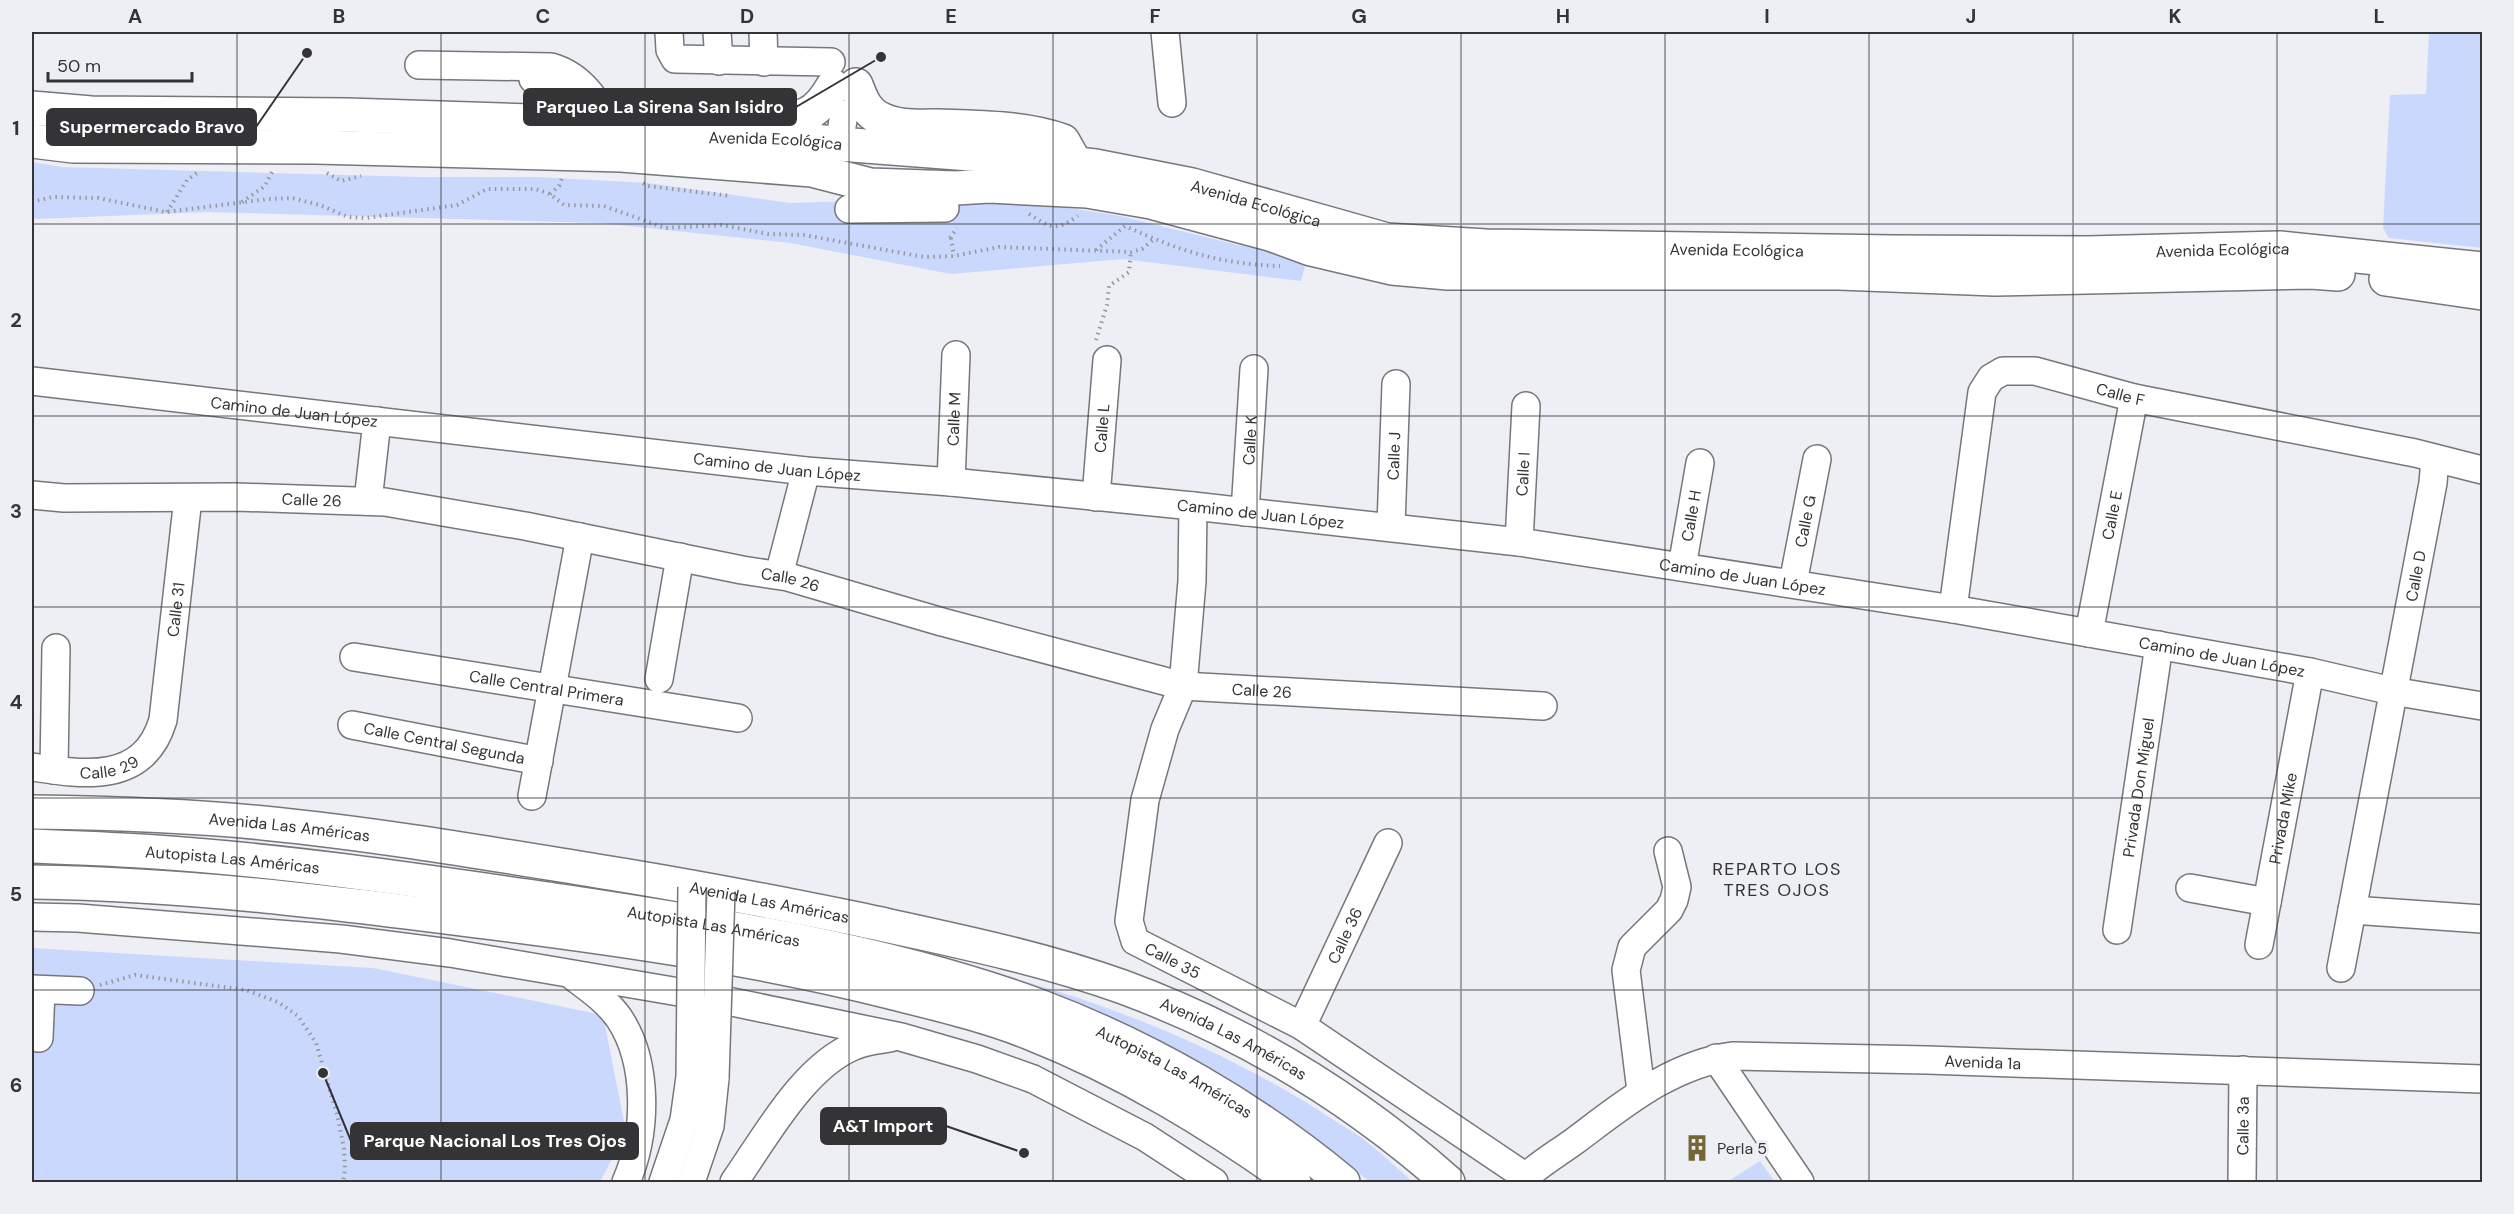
<svg xmlns="http://www.w3.org/2000/svg" width="2514" height="1214" viewBox="0 0 2514 1214" font-family="'DM Sans',sans-serif">
<style>
.green{fill:#cbd8fe}
.lines{fill:none;stroke-linecap:round;stroke-linejoin:round}
.minor-casing{stroke:#75777c;stroke-width:30}
.major-casing{stroke:#75777c;stroke-width:36}
.highway-casing{stroke:#75777c;stroke-width:36}
.path{stroke:#96979c;stroke-width:4;stroke-dasharray:1.5 4.5;stroke-linecap:butt}
.minor{stroke:#fff;stroke-width:27}
.major{stroke:#fff;stroke-width:33}
.highway{stroke:#fff;stroke-width:33}
.minor-bridge-casing{stroke:#75777c;stroke-width:30;stroke-linecap:butt}
.minor-bridge{stroke:#fff;stroke-width:27}
.grid{fill:none;stroke:#343436;stroke-width:1.5;stroke-opacity:0.55}
.labels{text-anchor:middle;stroke-width:6;stroke-linejoin:round;paint-order:stroke}
.street-label{font-size:16px;fill:#343436;stroke:#edeff5}
.poi-label{font-size:16px;fill:#343436;stroke:#edeff5;text-anchor:start}
.neighbourhood-label{font-size:18px;letter-spacing:1.5px;fill:#343436;stroke:#edeff5}
.leader{fill:none;stroke:#343436;stroke-width:2}
.callout-dot{fill:#343436;stroke:#edeff5;stroke-width:2}
.callout{fill:#343436;stroke:#343436;stroke-width:2}
.callout-label{font-size:18px;text-anchor:middle;font-weight:bold;fill:#fff}
.neatline{fill:none;stroke:#343436;stroke-width:2}
.grid-label{font-size:20px;text-anchor:middle;font-weight:bold;fill:#343436}
</style>
<rect width="100%" height="100%" fill="#edeff5"/>
<g class="green">
<path d="M 2429,32 L 2482,32 L 2482,248 L 2389,238 L 2383,228 L 2390,95 L 2426,94 Z"/>
<path d="M 32,162 L 62,167 L 419,177 L 537,177 L 648,183 L 790,203 L 912,199 L 1019,200 L 1120,216 L 1238,245 L 1307,258 L 1301,281 L 1123,259 L 951,274 L 790,243 L 600,223 L 207,212 L 37,219 L 32,218 Z"/>
<path d="M 32,948 L 373,968 L 603,1015 L 626,1132 L 600,1182 L 32,1182 Z"/>
<path d="M 1020,980 C 1126,1010 1230,1054 1323,1113 C 1339,1124 1357,1133 1372,1146 C 1386,1157 1399,1170 1413,1182 L 1370,1182 L 1273,1108 L 1200,1062 L 1138,1029 L 1076,1002 L 1026,985 Z"/>
<path d="M 1760,1161 L 1775,1182 L 1727,1182 Z"/>
</g>
<g class="lines">
<defs>
<g id="minor">
<path d="M 669,32 L 670,50 L 675,59 L 831,62"/>
<path d="M 717,32 L 719,61"/>
<path d="M 763,32 L 764,62"/>
<path d="M 1165,32 L 1172,103"/>
<path d="M 419,65 L 551,67 C 584,76 599,105 615,133"/>
<path d="M 533,79 L 552,81 L 559,85 L 563,98 L 560,122"/>
<path d="M 839,144 L 844,114"/>
<path d="M 849,209 L 945,208"/>
<path id="s1" d="M 32,381 L 806,471 L 951,482 L 1193,506 L 1519,542 L 1953,609 L 2310,672 L 2392,691 L 2482,706"/>
<path id="s2" d="M 951,482 L 956,355"/>
<path id="s3" d="M 32,495 L 64,498 L 236,497 L 385,502 L 525,526 L 742,570 L 788,577 L 942,622 L 1183,686 L 1543,706"/>
<path id="s4" d="M 1096,497 L 1107,360"/>
<path d="M 368,501 L 377,421"/>
<path id="s5" d="M 1193,506 L 1192,581 L 1183,686 L 1165,729 L 1145,800 L 1129,921 L 1135,941 L 1302,1026 L 1526,1177"/>
<path id="s6" d="M 1245,512 L 1254,369"/>
<path id="s7" d="M 1391,526 L 1396,384"/>
<path id="s8" d="M 1519,542 L 1526,406"/>
<path id="s9" d="M 1682,567 L 1700,463"/>
<path d="M 779,575 L 806,471"/>
<path id="s10" d="M 1793,583 L 1817,459"/>
<path id="s11" d="M 1953,609 L 1982,392 L 1991,378 L 2003,371 L 2035,371 L 2134,398 L 2415,453 L 2482,470"/>
<path id="s12" d="M 2089,633 L 2134,398"/>
<path id="s13" d="M 354,657 L 738,718"/>
<path d="M 659,679 L 680,557"/>
<path id="s14" d="M 352,725 L 539,761"/>
<path id="s15" d="M 32,767 C 85,775 144,784 163,720 L 188,498"/>
<path d="M 54,770 L 56,648"/>
<path d="M 532,796 L 580,537"/>
<path d="M 2190,888 L 2267,902"/>
<path d="M 2352,910 L 2482,919"/>
<path d="M 32,917 L 78,918 L 341,939 L 450,953 L 708,997 L 901,1037 L 977,1059 L 1033,1079 L 1145,1137 L 1214,1182"/>
<path id="s16" d="M 2117,930 L 2159,645"/>
<path id="s17" d="M 2259,945 L 2310,672"/>
<path id="s18" d="M 2341,968 L 2433,483 L 2435,459"/>
<path d="M 575,978 C 591,990 607,1001 619,1018 C 649,1063 647,1134 626,1182"/>
<path d="M 32,989 L 80,991"/>
<path id="s19" d="M 1302,1026 L 1388,843"/>
<path d="M 39,1038 L 41,990"/>
<path d="M 1716,1058 L 1800,1182"/>
<path d="M 1641,1091 L 1626,970 L 1632,947 L 1669,910 L 1674,900 L 1677,887 L 1668,851"/>
<path d="M 663,1182 L 684,1120 L 690,1077"/>
<path d="M 691,1182 L 710,1126 L 715,1078"/>
<path d="M 734,1182 C 765,1138 803,1067 854,1046 C 865,1041 878,1040 890,1038"/>
<path id="s20" d="M 1520,1182 C 1536,1166 1557,1154 1576,1140 C 1624,1104 1672,1064 1734,1056 L 1927,1060 L 2482,1079"/>
<path id="s21" d="M 2242,1182 L 2243,1070"/>
</g>
<g id="major">
<path d="M 856,85 C 861,98 866,112 879,118 C 897,128 919,126 939,126 C 981,128 1023,127 1063,141 L 1076,164"/>
<path id="s22" d="M 32,108 L 91,113 L 347,115 L 560,122 C 585,136 599,132 627,134 C 697,141 769,133 839,144 L 1022,158 L 1095,166 L 1192,185 L 1387,240 L 1486,246 L 1893,252 L 2088,253 L 2280,248 L 2482,269"/>
<path d="M 753,116 C 795,117 810,126 833,86"/>
<path d="M 32,141 L 73,146 L 316,147 L 621,155 L 812,170 L 870,185 L 956,188 L 989,186 L 1087,191 L 1151,202 L 1270,234 L 1311,249 L 1392,268 L 1448,273 L 1839,273 L 1995,279 L 2311,272 L 2338,274"/>
<path d="M 2386,279 L 2482,293"/>
<path id="s23" d="M 32,812 C 109,813 186,815 263,823 C 375,834 486,853 597,871 C 686,885 774,902 862,920 C 949,939 1039,957 1123,987 C 1245,1032 1351,1096 1448,1182"/>
</g>
<g id="highway">
<path id="s24" d="M 32,846 C 73,848 114,849 156,852 C 289,861 422,881 554,900 C 713,924 889,950 1039,1006 C 1148,1047 1254,1108 1343,1182"/>
<path d="M 32,882 C 187,884 339,903 493,923 C 627,940 759,959 890,992 C 937,1004 985,1015 1030,1033 C 1126,1071 1211,1123 1294,1182"/>
</g>
</defs>
<use href="#minor" class="minor-casing"/>
<use href="#major" class="major-casing"/>
<use href="#highway" class="highway-casing"/>
<g class="path">
<path d="M 327,173 L 341,181 L 361,176"/>
<path d="M 643,183 L 648,186 L 731,196"/>
<path d="M 550,194 L 559,186 L 562,178"/>
<path d="M 32,202 L 52,197 L 98,198 L 166,212 L 268,199 L 292,198 L 320,205 L 348,217 L 366,218 L 457,205 L 487,189 L 536,189 L 550,194 L 564,205 L 604,206 L 665,228 L 722,225 L 768,234 L 804,235 L 924,257 L 954,256 L 999,247 L 1131,252 L 1142,249 L 1154,239"/>
<path d="M 242,202 L 265,186 L 272,172"/>
<path d="M 167,212 L 187,180 L 197,173"/>
<path d="M 1029,214 C 1051,228 1055,232 1078,216"/>
<path d="M 950,238 L 957,228"/>
<path d="M 951,238 L 954,256"/>
<path d="M 1096,250 L 1125,226 C 1180,251 1219,264 1280,266"/>
<path d="M 1096,340 L 1107,305 L 1109,286 L 1129,272 L 1131,252"/>
<path d="M 100,985 L 135,975 L 246,990 L 278,1002 L 298,1016 L 316,1043 L 337,1114 L 344,1148 L 345,1170 L 343,1182"/>
</g>
<use href="#minor" class="minor"/>
<use href="#major" class="major"/>
<use href="#highway" class="highway"/>
<defs>
<g id="minor-bridge">
<path d="M 690,1077 L 692,887"/>
<path d="M 715,1078 L 721,891"/>
</g>
</defs>
<use href="#minor-bridge" class="minor-bridge-casing"/>
<use href="#minor-bridge" class="minor-bridge"/>
</g>
<path class="grid" d="M 237,32 L 237,1182M 441,32 L 441,1182M 645,32 L 645,1182M 849,32 L 849,1182M 1053,32 L 1053,1182M 1257,32 L 1257,1182M 1461,32 L 1461,1182M 1665,32 L 1665,1182M 1869,32 L 1869,1182M 2073,32 L 2073,1182M 2277,32 L 2277,1182M 32,224 L 2482,224M 32,416 L 2482,416M 32,607 L 2482,607M 32,798 L 2482,798M 32,990 L 2482,990"/>
<defs>
<symbol id="building-bare" viewBox="-9 -9 18 18"><path d="M-4-6H4V6H1V3H-1V6H-4ZM-2.5-4.3h1.7v1.8h-1.7ZM.8-4.3h1.7v1.8H.8ZM-2.5-1h1.7V.8h-1.7ZM.8-1h1.7V.8H.8Z" fill="#736835" stroke="#edeff5" stroke-width="2.5" paint-order="stroke"/></symbol>
</defs>
<g fill-rule="evenodd">
<use href="#building-bare" x="1678" y="1129" width="38" height="38"/>
</g>
<g class="labels">
<g class="street-label">
<text dy="6" stroke="none"><textPath href="#s22" startOffset="746">Avenida Ecológica</textPath></text>
<text dy="6" stroke="none"><textPath href="#s22" startOffset="1232">Avenida Ecológica</textPath></text>
<text dy="6" stroke="none"><textPath href="#s22" startOffset="1718">Avenida Ecológica</textPath></text>
<text dy="6" stroke="none"><textPath href="#s22" startOffset="2204">Avenida Ecológica</textPath></text>
<text dy="6" stroke="none"><textPath href="#s11" startOffset="370">Calle F</textPath></text>
<text dy="6" stroke="none"><textPath href="#s1" startOffset="264">Camino de Juan López</textPath></text>
<text dy="6" stroke="none"><textPath href="#s2" startOffset="63">Calle M</textPath></text>
<text dy="6" stroke="none"><textPath href="#s4" startOffset="69">Calle L</textPath></text>
<text dy="6" stroke="none"><textPath href="#s6" startOffset="72">Calle K</textPath></text>
<text dy="6" stroke="none"><textPath href="#s7" startOffset="70">Calle J</textPath></text>
<text dy="6" stroke="none"><textPath href="#s1" startOffset="750">Camino de Juan López</textPath></text>
<text dy="6" stroke="none"><textPath href="#s8" startOffset="68">Calle I</textPath></text>
<text dy="6" stroke="none"><textPath href="#s3" startOffset="280">Calle 26</textPath></text>
<text dy="6" stroke="none"><textPath href="#s1" startOffset="1236">Camino de Juan López</textPath></text>
<text dy="6" stroke="none"><textPath href="#s9" startOffset="52">Calle H</textPath></text>
<text dy="6" stroke="none"><textPath href="#s12" startOffset="120">Calle E</textPath></text>
<text dy="6" stroke="none"><textPath href="#s10" startOffset="63">Calle G</textPath></text>
<text dy="6" stroke="none"><textPath href="#s18" startOffset="399">Calle D</textPath></text>
<text dy="6" stroke="none"><textPath href="#s1" startOffset="1722">Camino de Juan López</textPath></text>
<text dy="6" stroke="none"><textPath href="#s3" startOffset="766">Calle 26</textPath></text>
<text dy="6" stroke="none"><textPath href="#s15" startOffset="267">Calle 31</textPath></text>
<text dy="6" stroke="none"><textPath href="#s1" startOffset="2208">Camino de Juan López</textPath></text>
<text dy="6" stroke="none"><textPath href="#s13" startOffset="195">Calle Central Primera</textPath></text>
<text dy="6" stroke="none"><textPath href="#s3" startOffset="1252">Calle 26</textPath></text>
<text dy="6" stroke="none"><textPath href="#s14" startOffset="94">Calle Central Segunda</textPath></text>
<text dy="6" stroke="none"><textPath href="#s15" startOffset="78">Calle 29</textPath></text>
<text dy="6" stroke="none"><textPath href="#s16" startOffset="144">Privada Don Miguel</textPath></text>
<text dy="6" stroke="none"><textPath href="#s17" startOffset="129">Privada Mike</textPath></text>
<text dy="6" stroke="none"><textPath href="#s23" startOffset="258">Avenida Las Américas</textPath></text>
<text dy="6" stroke="none"><textPath href="#s24" startOffset="201">Autopista Las Américas</textPath></text>
<text dy="6" stroke="none"><textPath href="#s23" startOffset="744">Avenida Las Américas</textPath></text>
<text dy="6" stroke="none"><textPath href="#s24" startOffset="687">Autopista Las Américas</textPath></text>
<text dy="6" stroke="none"><textPath href="#s19" startOffset="100">Calle 36</textPath></text>
<text dy="6" stroke="none"><textPath href="#s5" startOffset="486">Calle 35</textPath></text>
<text dy="6" stroke="none"><textPath href="#s23" startOffset="1230">Avenida Las Américas</textPath></text>
<text dy="6" stroke="none"><textPath href="#s20" startOffset="500">Avenida 1a</textPath></text>
<text dy="6" stroke="none"><textPath href="#s24" startOffset="1173">Autopista Las Américas</textPath></text>
<text dy="6" stroke="none"><textPath href="#s21" startOffset="56">Calle 3a</textPath></text>
</g>
<g class="poi-label">
<text x="1717" y="1154">Perla 5</text>
</g>
<g class="neighbourhood-label">
<text x="1777" y="875">REPARTO LOS<tspan x="1777" dy="21">TRES OJOS</tspan></text>
</g>
</g>
<path class="leader" d="M881 57L796 107M307 53L256 127M1024 1153L946 1126M323 1073L351 1141"/>
<g class="callout-dot">
<circle cx="881" cy="57" r="6"/>
<circle cx="307" cy="53" r="6"/>
<circle cx="1024" cy="1153" r="6"/>
<circle cx="323" cy="1073" r="6"/>
</g>
<g class="callout">
<rect x="524" y="89" width="272" height="36" rx="6"/>
<rect x="47" y="109" width="209" height="36" rx="6"/>
<rect x="821" y="1108" width="125" height="36" rx="6"/>
<rect x="351" y="1123" width="287" height="36" rx="6"/>
</g>
<g class="callout-label">
<text x="660" y="113">Parqueo La Sirena San Isidro</text>
<text x="152" y="133">Supermercado Bravo</text>
<text x="883" y="1132">A&amp;T Import</text>
<text x="495" y="1147">Parque Nacional Los Tres Ojos</text>
</g>
<rect width="2514" height="1214" fill="none" stroke="#edeff5" stroke-width="66"/>
<path d="M48 72v9h144v-9" fill="none" stroke="#343436" stroke-width="3"/>
<text x="57" y="72" font-size="18" fill="#343436" stroke="#edeff5" stroke-width="4.5" paint-order="stroke">50 m</text>
<rect x="33" y="33" width="2448" height="1148" class="neatline"/>
<g class="grid-label">
<text x="135" y="23">A</text>
<text x="339" y="23">B</text>
<text x="543" y="23">C</text>
<text x="747" y="23">D</text>
<text x="951" y="23">E</text>
<text x="1155" y="23">F</text>
<text x="1359" y="23">G</text>
<text x="1563" y="23">H</text>
<text x="1767" y="23">I</text>
<text x="1971" y="23">J</text>
<text x="2175" y="23">K</text>
<text x="2379" y="23">L</text>
<text x="16" y="135">1</text>
<text x="16" y="327">2</text>
<text x="16" y="518">3</text>
<text x="16" y="709">4</text>
<text x="16" y="901">5</text>
<text x="16" y="1092">6</text>
</g>
</svg>
